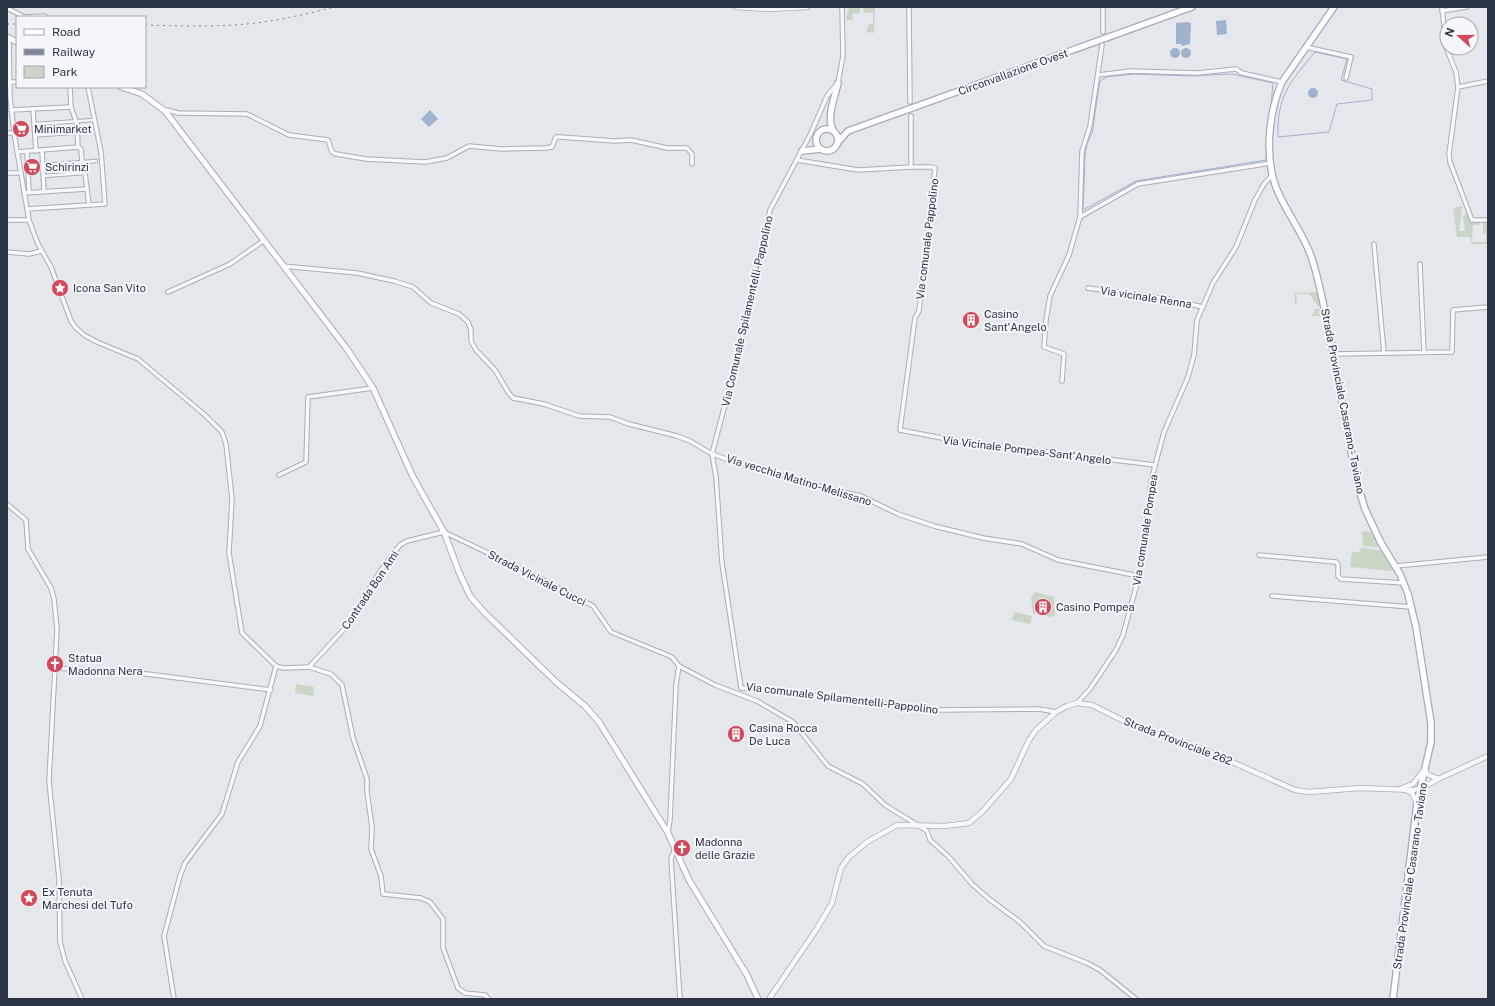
<svg xmlns="http://www.w3.org/2000/svg" width="1495" height="1006" viewBox="0 0 1495 1006" font-family="'Public Sans',sans-serif">
<style>
.green{fill:#c9d6c5}
.water{fill:#9fb4cc}
.lines{fill:none;stroke-linecap:round;stroke-linejoin:round}
.stream{stroke:#9fb4cc;stroke-width:1}
.pedestrian-casing{stroke:#a9aeb7;stroke-width:4.5}
.minor-casing{stroke:#a9aeb7;stroke-width:5.5}
.tertiary-casing{stroke:#a9aeb7;stroke-width:6}
.secondary-casing{stroke:#a9aeb7;stroke-width:7}
.primary-casing{stroke:#a3abb8;stroke-width:8}
.pedestrian{stroke:#f7f8fa;stroke-width:2.5}
.minor{stroke:#f7f8fa;stroke-width:3.5}
.tertiary{stroke:#f7f8fa;stroke-width:4.5}
.secondary{stroke:#fff;stroke-width:5}
.primary{stroke:#fff;stroke-width:5.5}
.rail{stroke:#7d8696;stroke-width:1;stroke-dasharray:2 4;stroke-linecap:butt}
.labels{text-anchor:middle;stroke-width:4;stroke-linejoin:round;paint-order:stroke}
.street-label{font-size:11px;fill:#2b3445;stroke:#f4f6f9}
.poi-label{font-size:11px;fill:#2b3445;stroke:#f4f6f9;text-anchor:start}
</style>
<rect width="100%" height="100%" fill="#e4e7ec"/>
<g class="green">
<path d="M 849,7 L 860,7 L 860,13 L 852,14 L 853,20 L 846,20 Z"/>
<path d="M 863,7 L 875,7 L 874,33 L 866,32 L 869,24 L 873,24 L 873,12 L 864,13 Z"/>
<path d="M 1462,206 L 1459,231 L 1465,231 L 1463,216 L 1467,213 L 1471,222 L 1480,222 L 1479,225 L 1473,225 L 1472,242 L 1486,242 L 1486,234 L 1483,233 L 1483,222 L 1488,222 L 1488,244 L 1472,244 L 1470,237 L 1457,237 L 1453,208 Z"/>
<path d="M 1319,292 L 1320,307 L 1317,305 L 1309,294 L 1296,294 L 1297,304 L 1295,304 L 1295,293 Z"/>
<path d="M 1315,309 L 1322,309 L 1323,316 L 1312,316 Z"/>
<path d="M 1362,531 L 1371,532 L 1379,547 L 1363,546 Z"/>
<path d="M 1365,548 L 1382,551 L 1393,571 L 1350,567 L 1352,552 L 1359,552 L 1360,549 Z"/>
<path d="M 1035,592 L 1054,597 L 1055,616 L 1049,617 L 1045,615 L 1048,599 L 1040,597 L 1035,614 L 1033,614 L 1031,598 Z"/>
<path d="M 1014,612 L 1032,616 L 1030,624 L 1012,620 Z"/>
<path d="M 296,684 L 314,687 L 313,696 L 295,693 Z"/>
</g>
<g class="water">
<path d="M 1226,20 L 1227,34 L 1217,35 L 1216,21 Z"/>
<path d="M 1187,22 L 1191,23 L 1190,44 L 1182,46 L 1181,44 L 1176,44 L 1176,23 Z"/>
<circle cx="1186" cy="53" r="5"/>
<circle cx="1175" cy="53" r="5"/>
<circle cx="1313" cy="93" r="5"/>
<path d="M 430,110 L 438,119 L 429,127 L 421,119 Z"/>
</g>
<g class="lines">
<g class="stream">
<path d="M 1315,52 L 1347,59 L 1341,80 L 1372,89 L 1372,100 L 1337,104 L 1329,132 L 1278,137 C 1277,95 1290,82 1315,52 Z"/>
<path d="M 1134,74 L 1192,76 L 1232,74 L 1273,83 L 1266,160 L 1136,181 L 1083,210 L 1085,157 L 1087,144 L 1092,133 L 1100,81 L 1107,77 Z"/>
</g>
<defs>
<g id="pedestrian">
<path d="M 34,124 L 95,120"/>
<path d="M 42,165 L 96,161"/>
<path d="M 43,176 L 85,173"/>
</g>
<g id="minor">
<path d="M 842,7 L 843,56 L 838,83 L 827,96 L 811,133 L 770,210 L 742,340 L 712,454 L 716,477 L 722,563 L 741,688 L 817,695 L 938,710 L 1039,709 L 1056,712"/>
<path d="M 909,7 L 910,102"/>
<path d="M 1103,7 L 1103,32"/>
<path d="M 1442,7 L 1446,47 L 1456,72 L 1458,87 L 1449,154 L 1450,162 L 1472,220 L 1488,220"/>
<path d="M 7,8 L 24,17 L 45,16"/>
<path d="M 1442,11 L 1466,7"/>
<path d="M 9,38 L 10,96 L 14,133 L 29,220 L 38,244 L 51,267 L 71,321 L 75,327 L 84,335 L 97,342 L 138,359 L 205,415 L 222,432 L 226,444 L 232,499 L 229,553 L 242,633 L 276,666 L 283,668 L 309,667 L 331,674 L 342,685 L 353,738 L 367,779 L 367,792 L 372,827 L 371,849 L 381,876 L 383,894 L 421,898 L 430,902 L 443,919 L 443,948 L 458,988 L 465,993 L 485,995 L 489,999"/>
<path d="M 1306,47 L 1351,57 L 1346,78"/>
<path d="M 1098,75 L 1131,71 L 1197,73 L 1236,69 L 1242,73 L 1282,82"/>
<path d="M 9,82 L 17,82"/>
<path d="M 70,87 L 71,107 L 77,124 L 78,147 L 81,149 L 82,162 L 84,165 L 89,205"/>
<path d="M 1458,87 L 1488,81"/>
<path d="M 33,109 L 36,151"/>
<path d="M 11,110 L 71,107"/>
<path d="M 165,111 L 167,110 L 178,113 L 247,114 L 289,135 L 328,140 L 332,152 L 336,154 L 366,159 L 425,162 L 447,158 L 469,146 L 502,149 L 545,148 L 552,147 L 556,137 L 560,137 L 615,141 L 631,140 L 667,148 L 687,148 L 692,154 L 692,164"/>
<path d="M 911,116 L 911,167 L 932,167 L 935,168 L 919,311 L 915,318 L 900,430 L 958,441 L 1155,465"/>
<path d="M 7,133 L 14,133"/>
<path d="M 35,135 L 77,132"/>
<path d="M 42,150 L 44,192"/>
<path d="M 17,152 L 78,147"/>
<path d="M 27,152 L 29,192"/>
<path d="M 797,160 L 858,170 L 911,167"/>
<path d="M 7,173 L 21,173"/>
<path d="M 24,193 L 86,189"/>
<path d="M 27,209 L 105,204 L 101,152 L 88,87"/>
<path d="M 1080,217 L 1138,184 L 1271,163"/>
<path d="M 7,220 L 29,220"/>
<path d="M 1374,244 L 1384,353"/>
<path d="M 7,252 L 29,254 L 41,251"/>
<path d="M 1420,264 L 1424,352"/>
<path d="M 283,266 L 357,273 L 394,281 L 413,287 L 431,303 L 459,314 L 468,322 L 471,330 L 471,341 L 476,350 L 495,370 L 508,392 L 513,398 L 544,404 L 579,416 L 610,417 L 629,424 L 677,436 L 690,441 L 712,454 L 735,462 L 830,489 L 861,496 L 898,514 L 934,526 L 983,538 L 1022,544 L 1058,560 L 1139,576"/>
<path d="M 1088,288 L 1168,299 L 1203,307"/>
<path d="M 168,292 L 230,264 L 263,241"/>
<path d="M 1333,354 L 1452,352 L 1453,310 L 1488,307"/>
<path d="M 1062,381 L 1064,354 L 1044,347 L 1046,320 L 1050,296 L 1069,255 L 1080,217 L 1082,151 L 1090,126 L 1102,45"/>
<path d="M 279,475 L 306,462 L 308,397 L 373,388"/>
<path d="M 7,504 L 26,520 L 28,549 L 51,588 L 54,599 L 57,629 L 49,781 L 59,879 L 60,942 L 65,961 L 82,999"/>
<path d="M 1259,555 L 1336,562 L 1338,564 L 1338,576 L 1341,579 L 1404,583"/>
<path d="M 1396,566 L 1488,557"/>
<path d="M 1272,596 L 1411,607"/>
<path d="M 309,667 L 346,627 L 381,570 L 400,545 L 407,541 L 444,532 L 528,572 L 593,606 L 611,632 L 672,657 L 679,666 L 715,685 L 757,701 L 793,722 L 828,766 L 863,784 L 885,805 L 927,831 L 930,840 L 948,856 L 972,884 L 989,899 L 1020,922 L 1044,946 L 1087,963 L 1100,970 L 1136,999"/>
<path d="M 55,668 L 139,673 L 271,690"/>
<path d="M 1077,703 L 1090,689 L 1116,650 L 1123,635 L 1139,576 L 1145,539 L 1151,481 L 1164,432 L 1188,377 L 1194,355 L 1197,320 L 1213,283 L 1236,247 L 1255,200 L 1264,184 L 1272,175"/>
<path d="M 668,832 L 670,820 L 676,685 L 679,666"/>
<path d="M 675,848 L 671,859 L 680,999"/>
<path d="M 174,999 L 164,936 L 180,876 L 185,863 L 222,814 L 238,762 L 260,726 L 276,666"/>
</g>
<g id="tertiary">
<path d="M 736,7 L 769,9 L 807,7"/>
<path d="M 1425,768 L 1427,774 L 1438,779"/>
<path d="M 1426,786 L 1438,779 L 1488,756"/>
<path d="M 1402,788 L 1413,784 L 1423,771"/>
<path d="M 1406,790 L 1412,793 L 1417,803"/>
<path d="M 769,999 L 816,930 L 832,903 L 841,868 L 849,857 L 867,842 L 897,825 L 945,826 L 969,823 L 982,812 L 1011,779 L 1029,740 L 1036,730 L 1056,712 L 1067,706 L 1077,703 L 1092,705 L 1140,729 L 1203,749 L 1295,790 L 1309,792 L 1360,788 L 1414,790 L 1428,785"/>
</g>
<g id="secondary">
<path d="M 7,37 L 17,42"/>
<path d="M 121,87 L 142,94 L 165,111 L 347,349 L 373,388 L 413,477 L 444,532 L 459,572 L 470,596 L 484,612 L 555,681 L 585,706 L 599,722 L 668,833 L 689,880 L 747,975 L 758,999"/>
</g>
<g id="primary">
<path d="M 1334,7 L 1282,82 C 1270,109 1266,145 1272,174 C 1279,205 1303,230 1312,259 C 1322,290 1327,323 1333,354 C 1341,397 1349,440 1357,483 L 1365,509 L 1381,543 L 1400,574 L 1408,594 L 1416,627 L 1431,723 L 1431,742 L 1417,803 L 1393,999"/>
<circle cx="827" cy="140" r="11"/>
<path d="M 833,130 C 826,117 835,97 838,83"/>
<path d="M 838,142 L 848,131 L 1192,7"/>
<path d="M 802,151 L 821,149"/>
</g>
</defs>
<use href="#pedestrian" class="pedestrian-casing"/>
<use href="#minor" class="minor-casing"/>
<use href="#tertiary" class="tertiary-casing"/>
<use href="#secondary" class="secondary-casing"/>
<use href="#primary" class="primary-casing"/>
<use href="#pedestrian" class="pedestrian"/>
<use href="#minor" class="minor"/>
<use href="#tertiary" class="tertiary"/>
<use href="#secondary" class="secondary"/>
<use href="#primary" class="primary"/>
<g class="rail">
<path d="M 7,24 L 17,24"/>
<path d="M 145,25 C 179,26 213,27 247,24 C 277,21 306,14 335,7"/>
</g>
</g>
<defs>
<symbol id="supermarket-disc" viewBox="-11 -11 22 22"><circle r="9.5" fill="#d1495b" stroke="#f4f6f9"/><path d="M-6-5.5h2.5l.6 2H6L4.5 2H-2.5L-4.4-4H-6ZM-1.5 3.2a1.3 1.3 0 1 0 .1 0ZM3 3.2a1.3 1.3 0 1 0 .1 0Z" fill="#fff"/></symbol>
<symbol id="sight-disc" viewBox="-11 -11 22 22"><circle r="9.5" fill="#d1495b" stroke="#f4f6f9"/><path d="M0-6L1.8-2.2L6-1.7L2.9 1.2L3.7 5.4L0 3.3L-3.7 5.4L-2.9 1.2L-6-1.7L-1.8-2.2Z" fill="#fff"/></symbol>
<symbol id="building-disc" viewBox="-11 -11 22 22"><circle r="9.5" fill="#d1495b" stroke="#f4f6f9"/><path d="M-4-6H4V6H1V3H-1V6H-4ZM-2.5-4.3h1.7v1.8h-1.7ZM.8-4.3h1.7v1.8H.8ZM-2.5-1h1.7V.8h-1.7ZM.8-1h1.7V.8H.8Z" fill="#fff"/></symbol>
<symbol id="church-disc" viewBox="-11 -11 22 22"><circle r="9.5" fill="#d1495b" stroke="#f4f6f9"/><path d="M-1.2-6h2.4v3.5h3.3v2.4h-3.3V6h-2.4V-.1h-3.3v-2.4h3.3Z" fill="#fff"/></symbol>
</defs>
<g fill-rule="evenodd">
<use href="#supermarket-disc" x="11" y="119" width="20" height="20"/>
<use href="#supermarket-disc" x="22" y="157" width="20" height="20"/>
<use href="#sight-disc" x="50" y="278" width="20" height="20"/>
<use href="#building-disc" x="961" y="310" width="20" height="20"/>
<use href="#building-disc" x="1033" y="597" width="20" height="20"/>
<use href="#church-disc" x="45" y="654" width="20" height="20"/>
<use href="#building-disc" x="726" y="724" width="20" height="20"/>
<use href="#church-disc" x="672" y="838" width="20" height="20"/>
<use href="#sight-disc" x="19" y="888" width="20" height="20"/>
</g>
<g class="labels">
<g class="street-label">
<text transform="translate(1013 72) rotate(-20)" y="4">Circonvallazione Ovest</text>
<text transform="translate(927 239) rotate(-83)" y="4">Via comunale Pappolino</text>
<text transform="translate(1146 297) rotate(9)" y="4">Via vicinale Renna</text>
<text transform="translate(747 311) rotate(-77)" y="4">Via Comunale Spilamentelli-Pappolino</text>
<text transform="translate(1343 401) rotate(79)" y="4">Strada Provinciale Casarano - Taviano</text>
<text transform="translate(1027 450) rotate(7)" y="4">Via Vicinale Pompea-Sant'Angelo</text>
<text transform="translate(799 480) rotate(17)" y="4">Via vecchia Matino-Melissano</text>
<text transform="translate(1145 530) rotate(-81)" y="4">Via comunale Pompea</text>
<text transform="translate(537 578) rotate(27)" y="4">Strada Vicinale Cucci</text>
<text transform="translate(370 590) rotate(-56)" y="4">Contrada Bon Ami</text>
<text transform="translate(842 698) rotate(7)" y="4">Via comunale Spilamentelli-Pappolino</text>
<text transform="translate(1178 741) rotate(21)" y="4">Strada Provinciale 262</text>
<text transform="translate(1410 876) rotate(-82)" y="4">Strada Provinciale Casarano - Taviano</text>
</g>
<g class="poi-label">
<text x="34" y="133">Minimarket</text>
<text x="45" y="171">Schirinzi</text>
<text x="73" y="292">Icona San Vito</text>
<text x="984" y="318">Casino<tspan x="984" dy="13">Sant'Angelo</tspan></text>
<text x="1056" y="611">Casino Pompea</text>
<text x="68" y="662">Statua<tspan x="68" dy="13">Madonna Nera</tspan></text>
<text x="749" y="732">Casina Rocca<tspan x="749" dy="13">De Luca</tspan></text>
<text x="695" y="846">Madonna<tspan x="695" dy="13">delle Grazie</tspan></text>
<text x="42" y="896">Ex Tenuta<tspan x="42" dy="13">Marchesi del Tufo</tspan></text>
</g>
</g>
<rect width="1495" height="1006" fill="none" stroke="#2b3445" stroke-width="16"/>
<rect x="16" y="16" width="130" height="72" fill="#f4f6f9" stroke="#a4a8b1"/>
<rect x="24" y="29" width="20" height="6" fill="#ffffff" stroke="#a4a8b1"/>
<text x="52" y="36" font-size="12" fill="#2b3445">Road</text>
<rect x="24" y="49" width="20" height="6" fill="#7d8696" stroke="#a4a8b1"/>
<text x="52" y="56" font-size="12" fill="#2b3445">Railway</text>
<rect x="24" y="66" width="20" height="12" fill="#c9d6c5" stroke="#a4a8b1"/>
<text x="52" y="76" font-size="12" fill="#2b3445">Park</text>
<g transform="translate(1459 36) rotate(291)"><circle r="19" fill="#f4f6f9" stroke="#a4a8b1"/>
<path d="M0-3L7 15L0 10L-7 15Z" fill="#d1495b"/>
<text y="-6" font-size="11" font-weight="bold" text-anchor="middle" fill="#2b3445">N</text>
</g>
</svg>
